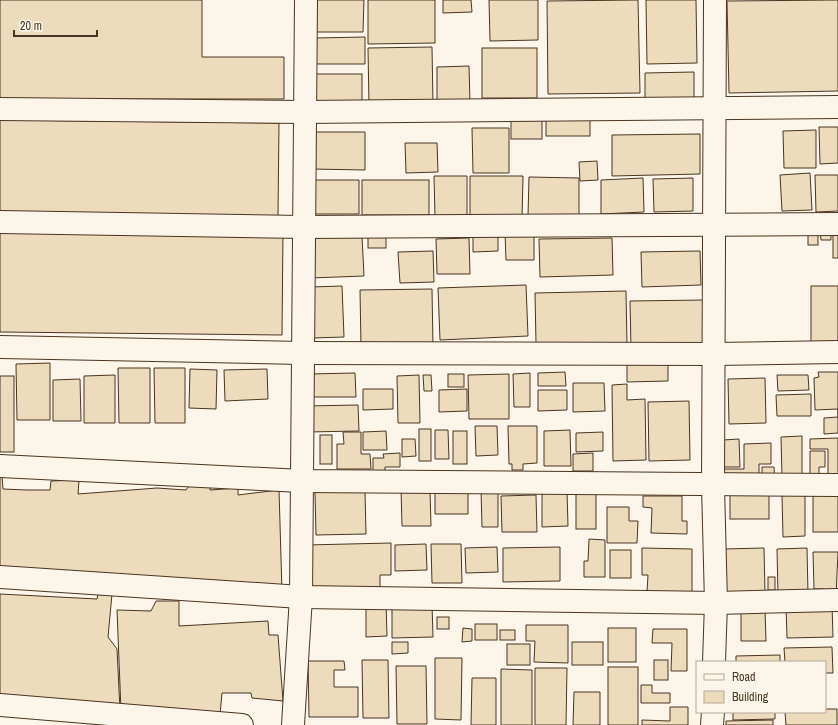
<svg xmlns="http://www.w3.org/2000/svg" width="838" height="725" viewBox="0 0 838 725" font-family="'Archivo Narrow',sans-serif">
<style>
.building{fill:#ecdcbc;stroke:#4a3520}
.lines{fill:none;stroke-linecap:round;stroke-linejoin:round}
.minor-casing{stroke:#4a3520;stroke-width:24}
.tertiary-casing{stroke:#4a3520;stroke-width:24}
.minor{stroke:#fbf6e9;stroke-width:22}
.tertiary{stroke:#fbf6e9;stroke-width:22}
</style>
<rect width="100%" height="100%" fill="#fbf6e9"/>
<g class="building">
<path d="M 0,0 L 202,0 L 202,57 L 284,57 L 284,99 L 0,99 Z"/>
<path d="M 311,0 L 364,0 L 363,32 L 311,32 Z"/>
<path d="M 368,0 L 435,0 L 435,43 L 368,44 Z"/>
<path d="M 443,0 L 471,0 L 472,12 L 443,13 Z"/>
<path d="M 489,0 L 538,0 L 538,40 L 490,41 Z"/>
<path d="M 638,0 L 640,93 L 548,94 L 547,1 Z"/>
<path d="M 646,0 L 696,0 L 697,63 L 647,64 Z"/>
<path d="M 838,0 L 838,91 L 729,93 L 727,1 Z"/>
<path d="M 365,37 L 365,64 L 316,64 L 315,38 Z"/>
<path d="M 432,47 L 433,105 L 369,106 L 368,48 Z"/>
<rect x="482" y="48" width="55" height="50"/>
<path d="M 469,66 L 470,103 L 437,103 L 437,67 Z"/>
<path d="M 694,72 L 694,107 L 645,107 L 645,73 Z"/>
<rect x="312" y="74" width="50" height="35"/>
<rect x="511" y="118" width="31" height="21"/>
<path d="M 0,120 L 279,123 L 278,216 L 0,213 Z"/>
<rect x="546" y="120" width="44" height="16"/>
<path d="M 819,127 L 838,127 L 838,163 L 820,164 Z"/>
<path d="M 472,128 L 509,128 L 509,173 L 473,173 Z"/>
<path d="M 816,130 L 816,168 L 784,168 L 783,131 Z"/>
<path d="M 312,132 L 365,132 L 365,170 L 312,169 Z"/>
<path d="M 700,134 L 700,174 L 612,176 L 612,135 Z"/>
<path d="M 405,143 L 437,143 L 438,172 L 406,173 Z"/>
<path d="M 597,161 L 598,180 L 580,181 L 579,162 Z"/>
<path d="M 810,173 L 812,210 L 782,211 L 780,175 Z"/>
<path d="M 815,175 L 838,175 L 838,211 L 816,212 Z"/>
<path d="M 434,176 L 467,176 L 467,217 L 435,217 Z"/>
<path d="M 470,176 L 523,176 L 522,220 L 470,220 Z"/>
<path d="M 529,177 L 579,178 L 579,217 L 528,216 Z"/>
<path d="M 643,178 L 644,212 L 601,214 L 601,180 Z"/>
<path d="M 693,178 L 693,211 L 654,212 L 653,179 Z"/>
<path d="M 313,180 L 359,180 L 359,214 L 312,214 Z"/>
<rect x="362" y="180" width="67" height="35"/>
<rect x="808" y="225" width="10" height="20"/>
<path d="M 0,228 L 283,231 L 282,335 L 0,332 Z"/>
<rect x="368" y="230" width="18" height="18"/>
<path d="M 473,231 L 498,231 L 498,251 L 473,252 Z"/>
<path d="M 820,231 L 831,231 L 831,240 L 821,240 Z"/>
<rect x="833" y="231" width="5" height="27"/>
<path d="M 534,232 L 534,260 L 506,260 L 505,233 Z"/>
<path d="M 362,236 L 364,276 L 310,278 L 309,238 Z"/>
<path d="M 469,238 L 470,274 L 437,274 L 436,239 Z"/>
<path d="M 612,238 L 613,275 L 540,277 L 539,239 Z"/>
<path d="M 433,251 L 434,282 L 400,283 L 398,252 Z"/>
<path d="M 700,251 L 701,285 L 642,287 L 641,252 Z"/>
<path d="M 526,285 L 528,336 L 440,340 L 438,288 Z"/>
<path d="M 342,286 L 344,337 L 312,338 L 310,287 Z"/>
<rect x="811" y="286" width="27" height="59"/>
<path d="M 432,289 L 433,347 L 361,347 L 360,290 Z"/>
<path d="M 626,291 L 627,344 L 536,344 L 535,293 Z"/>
<path d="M 704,300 L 704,348 L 631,349 L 630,301 Z"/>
<path d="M 668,359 L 668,381 L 627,382 L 627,361 Z"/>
<path d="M 50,363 L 50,420 L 17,420 L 16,364 Z"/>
<path d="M 118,368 L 150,368 L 150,423 L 119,423 Z"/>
<path d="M 154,368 L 185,368 L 185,423 L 155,423 Z"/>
<path d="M 190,369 L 217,370 L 216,409 L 189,408 Z"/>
<path d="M 267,369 L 268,399 L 225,401 L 224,370 Z"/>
<path d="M 565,372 L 566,386 L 538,386 L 538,373 Z"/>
<path d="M 818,372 L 838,372 L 838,433 L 824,434 L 824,418 L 838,417 L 838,409 L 815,410 L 814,378 L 819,377 Z"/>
<path d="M 355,373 L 356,397 L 309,397 L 309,374 Z"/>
<path d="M 530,373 L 530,407 L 514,407 L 513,374 Z"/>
<rect x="448" y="374" width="16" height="13"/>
<path d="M 509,374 L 509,419 L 469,419 L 468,375 Z"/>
<path d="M 115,375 L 115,423 L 84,423 L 84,376 Z"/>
<path d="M 419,375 L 420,423 L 398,423 L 397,376 Z"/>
<path d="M 423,375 L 431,375 L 432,391 L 424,391 Z"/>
<path d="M 777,375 L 808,375 L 809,390 L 778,391 Z"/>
<rect x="0" y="376" width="14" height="76"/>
<path d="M 765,378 L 766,423 L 729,424 L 728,379 Z"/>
<path d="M 80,379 L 81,421 L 53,421 L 53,380 Z"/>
<path d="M 573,383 L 604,383 L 605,411 L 573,412 Z"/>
<path d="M 627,384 L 627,400 L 645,399 L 646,460 L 613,461 L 612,385 Z"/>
<path d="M 363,389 L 393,389 L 393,409 L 363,410 Z"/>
<path d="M 467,389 L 467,411 L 439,412 L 439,390 Z"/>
<path d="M 538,390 L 567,390 L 567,410 L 538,411 Z"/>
<path d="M 811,394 L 811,416 L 777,416 L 776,395 Z"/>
<path d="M 689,401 L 690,460 L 649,461 L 648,402 Z"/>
<path d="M 358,405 L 359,431 L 306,432 L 306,406 Z"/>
<path d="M 475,426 L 497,426 L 498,455 L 476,456 Z"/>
<path d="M 508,426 L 537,426 L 537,463 L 523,464 L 523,470 L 512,470 L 512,464 L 509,464 Z"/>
<rect x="419" y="429" width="12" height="32"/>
<path d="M 435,430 L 448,430 L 449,459 L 435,459 Z"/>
<path d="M 570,430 L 571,466 L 544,466 L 544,431 Z"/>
<path d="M 386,431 L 387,450 L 363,450 L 363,432 Z"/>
<rect x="453" y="431" width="14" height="33"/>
<path d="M 343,432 L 361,432 L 361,454 L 370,454 L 371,469 L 337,469 L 337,444 L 344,444 Z"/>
<path d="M 603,432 L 603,451 L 576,452 L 576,433 Z"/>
<rect x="320" y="435" width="12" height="29"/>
<path d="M 802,436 L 802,477 L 782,477 L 781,437 Z"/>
<path d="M 838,438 L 838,482 L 828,482 L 828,449 L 810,449 L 810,439 Z"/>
<path d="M 402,439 L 415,439 L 416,456 L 402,457 Z"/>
<path d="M 739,439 L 740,467 L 724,467 L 723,440 Z"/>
<path d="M 771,443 L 771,464 L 759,464 L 759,483 L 721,484 L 721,469 L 744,469 L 744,444 Z"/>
<path d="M 810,451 L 825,451 L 825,467 L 819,467 L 819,481 L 810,481 Z"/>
<path d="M 400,453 L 400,467 L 385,467 L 385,474 L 373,475 L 373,458 L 384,458 L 383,454 Z"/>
<path d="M 593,453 L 593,471 L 573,471 L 573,454 Z"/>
<path d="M 762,467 L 774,467 L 775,483 L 762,483 Z"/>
<path d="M 2,476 L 3,489 L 27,490 L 50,490 L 51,481 L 79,480 L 78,494 L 157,488 L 186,490 L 191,483 L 210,482 L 210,490 L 238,488 L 238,495 L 279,490 L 282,592 L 0,574 L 0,477 Z"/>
<path d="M 468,487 L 468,514 L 435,514 L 435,488 Z"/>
<rect x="730" y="488" width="39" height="31"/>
<path d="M 401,489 L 430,489 L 431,526 L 402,526 Z"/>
<path d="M 498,489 L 498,527 L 482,527 L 481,490 Z"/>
<path d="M 365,491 L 366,534 L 316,535 L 315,492 Z"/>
<path d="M 542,491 L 567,491 L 568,526 L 542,527 Z"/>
<rect x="576" y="493" width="20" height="36"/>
<rect x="813" y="493" width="25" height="39"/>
<path d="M 536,495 L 537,532 L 502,532 L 501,496 Z"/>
<path d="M 782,495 L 805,495 L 805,536 L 783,537 Z"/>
<path d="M 643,496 L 682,496 L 682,521 L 687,521 L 687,534 L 651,533 L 652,508 L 643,507 Z"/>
<path d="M 607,507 L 629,507 L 629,521 L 638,521 L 637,543 L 607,543 Z"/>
<path d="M 589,539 L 605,540 L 605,577 L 584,577 L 584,561 L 588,561 Z"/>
<path d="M 391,543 L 391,575 L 380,575 L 380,588 L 307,590 L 306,545 Z"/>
<path d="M 426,544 L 427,570 L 395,571 L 395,545 Z"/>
<path d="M 431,544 L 461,544 L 462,583 L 432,583 Z"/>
<path d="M 497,547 L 498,572 L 466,573 L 465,548 Z"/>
<path d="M 560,547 L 560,581 L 503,582 L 503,548 Z"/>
<path d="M 642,548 L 692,549 L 692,592 L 647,592 L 648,575 L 642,575 Z"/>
<path d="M 764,548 L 765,593 L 724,594 L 723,549 Z"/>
<path d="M 807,548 L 808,594 L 778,595 L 777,549 Z"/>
<rect x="610" y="550" width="21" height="28"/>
<path d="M 813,552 L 838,552 L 836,596 L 825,596 L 824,589 L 814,589 Z"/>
<rect x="768" y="577" width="7" height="13"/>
<path d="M 0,594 L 97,599 L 98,594 L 112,594 L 108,637 L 117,649 L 120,710 L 0,703 Z"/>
<path d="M 156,601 L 179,601 L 179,626 L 268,621 L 269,635 L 278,635 L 283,701 L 252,698 L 251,693 L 222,693 L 220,715 L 121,711 L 117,610 L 151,611 Z"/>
<path d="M 366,602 L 386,602 L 387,636 L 366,637 Z"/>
<path d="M 432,604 L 433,637 L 392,638 L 392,605 Z"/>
<path d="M 832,604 L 833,637 L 787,638 L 786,605 Z"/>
<path d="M 765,610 L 766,641 L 741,641 L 741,611 Z"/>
<rect x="437" y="617" width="12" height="12"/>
<rect x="475" y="624" width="22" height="16"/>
<path d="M 526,625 L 568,625 L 568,663 L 534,662 L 535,641 L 526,641 Z"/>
<path d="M 463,628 L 472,629 L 472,641 L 462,642 Z"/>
<rect x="608" y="628" width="28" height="34"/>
<path d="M 653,629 L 687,629 L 687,671 L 671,671 L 672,643 L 652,643 Z"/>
<rect x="500" y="630" width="15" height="10"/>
<path d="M 392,642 L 408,642 L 408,653 L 392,654 Z"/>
<rect x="572" y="642" width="31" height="23"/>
<rect x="507" y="644" width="23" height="21"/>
<path d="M 832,647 L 833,673 L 825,673 L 825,662 L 785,662 L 784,648 Z"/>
<path d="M 780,655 L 780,662 L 736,662 L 736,656 Z"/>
<path d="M 435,658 L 462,658 L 461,720 L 435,719 Z"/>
<path d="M 362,660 L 388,660 L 389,718 L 363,718 Z"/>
<rect x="654" y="660" width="14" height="20"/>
<path d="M 308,661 L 344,661 L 345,670 L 334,670 L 334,687 L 358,687 L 358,717 L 309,717 Z"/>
<path d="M 396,666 L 426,666 L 427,724 L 397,724 Z"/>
<rect x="608" y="667" width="30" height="58"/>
<path d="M 535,668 L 567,668 L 566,725 L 535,725 Z"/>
<path d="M 501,669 L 532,670 L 532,725 L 501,725 Z"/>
<path d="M 472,678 L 496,678 L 496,725 L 471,725 Z"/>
<path d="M 641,685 L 652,685 L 652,693 L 670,693 L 670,703 L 641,703 Z"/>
<path d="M 574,692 L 600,692 L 600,725 L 573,725 Z"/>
<path d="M 670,707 L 688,707 L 688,725 L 642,725 L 642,720 L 670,721 Z"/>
<path d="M 825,709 L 837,709 L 837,725 L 786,725 L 785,712 L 825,712 Z"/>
<path d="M 733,712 L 775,712 L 775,719 L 733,720 Z"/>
<path d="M 773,720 L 773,725 L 726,725 L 726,721 Z"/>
</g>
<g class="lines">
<defs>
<g id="minor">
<path d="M 0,109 L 304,112 L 838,107"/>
<path d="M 0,222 L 303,227 L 838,224"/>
<path d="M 0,347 L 302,353 L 715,354 L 838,352"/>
<path d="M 0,466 L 302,481 L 838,485"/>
<path d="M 0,577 L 301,597 L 716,603 L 838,600"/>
<path d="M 714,662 L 716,603 L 713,486 L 715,0"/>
<path d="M 293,725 L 301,597 L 306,0"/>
<path d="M 712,725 L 713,712"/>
</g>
<path id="tertiary" d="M 0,705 L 242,725"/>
</defs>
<use href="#minor" class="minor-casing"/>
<use href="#tertiary" class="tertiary-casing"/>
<use href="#minor" class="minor"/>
<use href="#tertiary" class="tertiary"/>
</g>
<rect x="696" y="661" width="130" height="52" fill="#fbf6e9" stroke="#b4a999"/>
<rect x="704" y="674" width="20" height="6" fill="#fbf6e9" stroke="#b4a999"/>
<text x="732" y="681" font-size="12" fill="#4a3520">Road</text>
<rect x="704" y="691" width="20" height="12" fill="#ecdcbc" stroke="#b4a999"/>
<text x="732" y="701" font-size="12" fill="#4a3520">Building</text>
<path d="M14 30v6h83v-6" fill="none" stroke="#4a3520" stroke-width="2"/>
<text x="20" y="30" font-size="12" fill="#4a3520" stroke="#fbf6e9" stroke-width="3" paint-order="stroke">20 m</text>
</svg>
